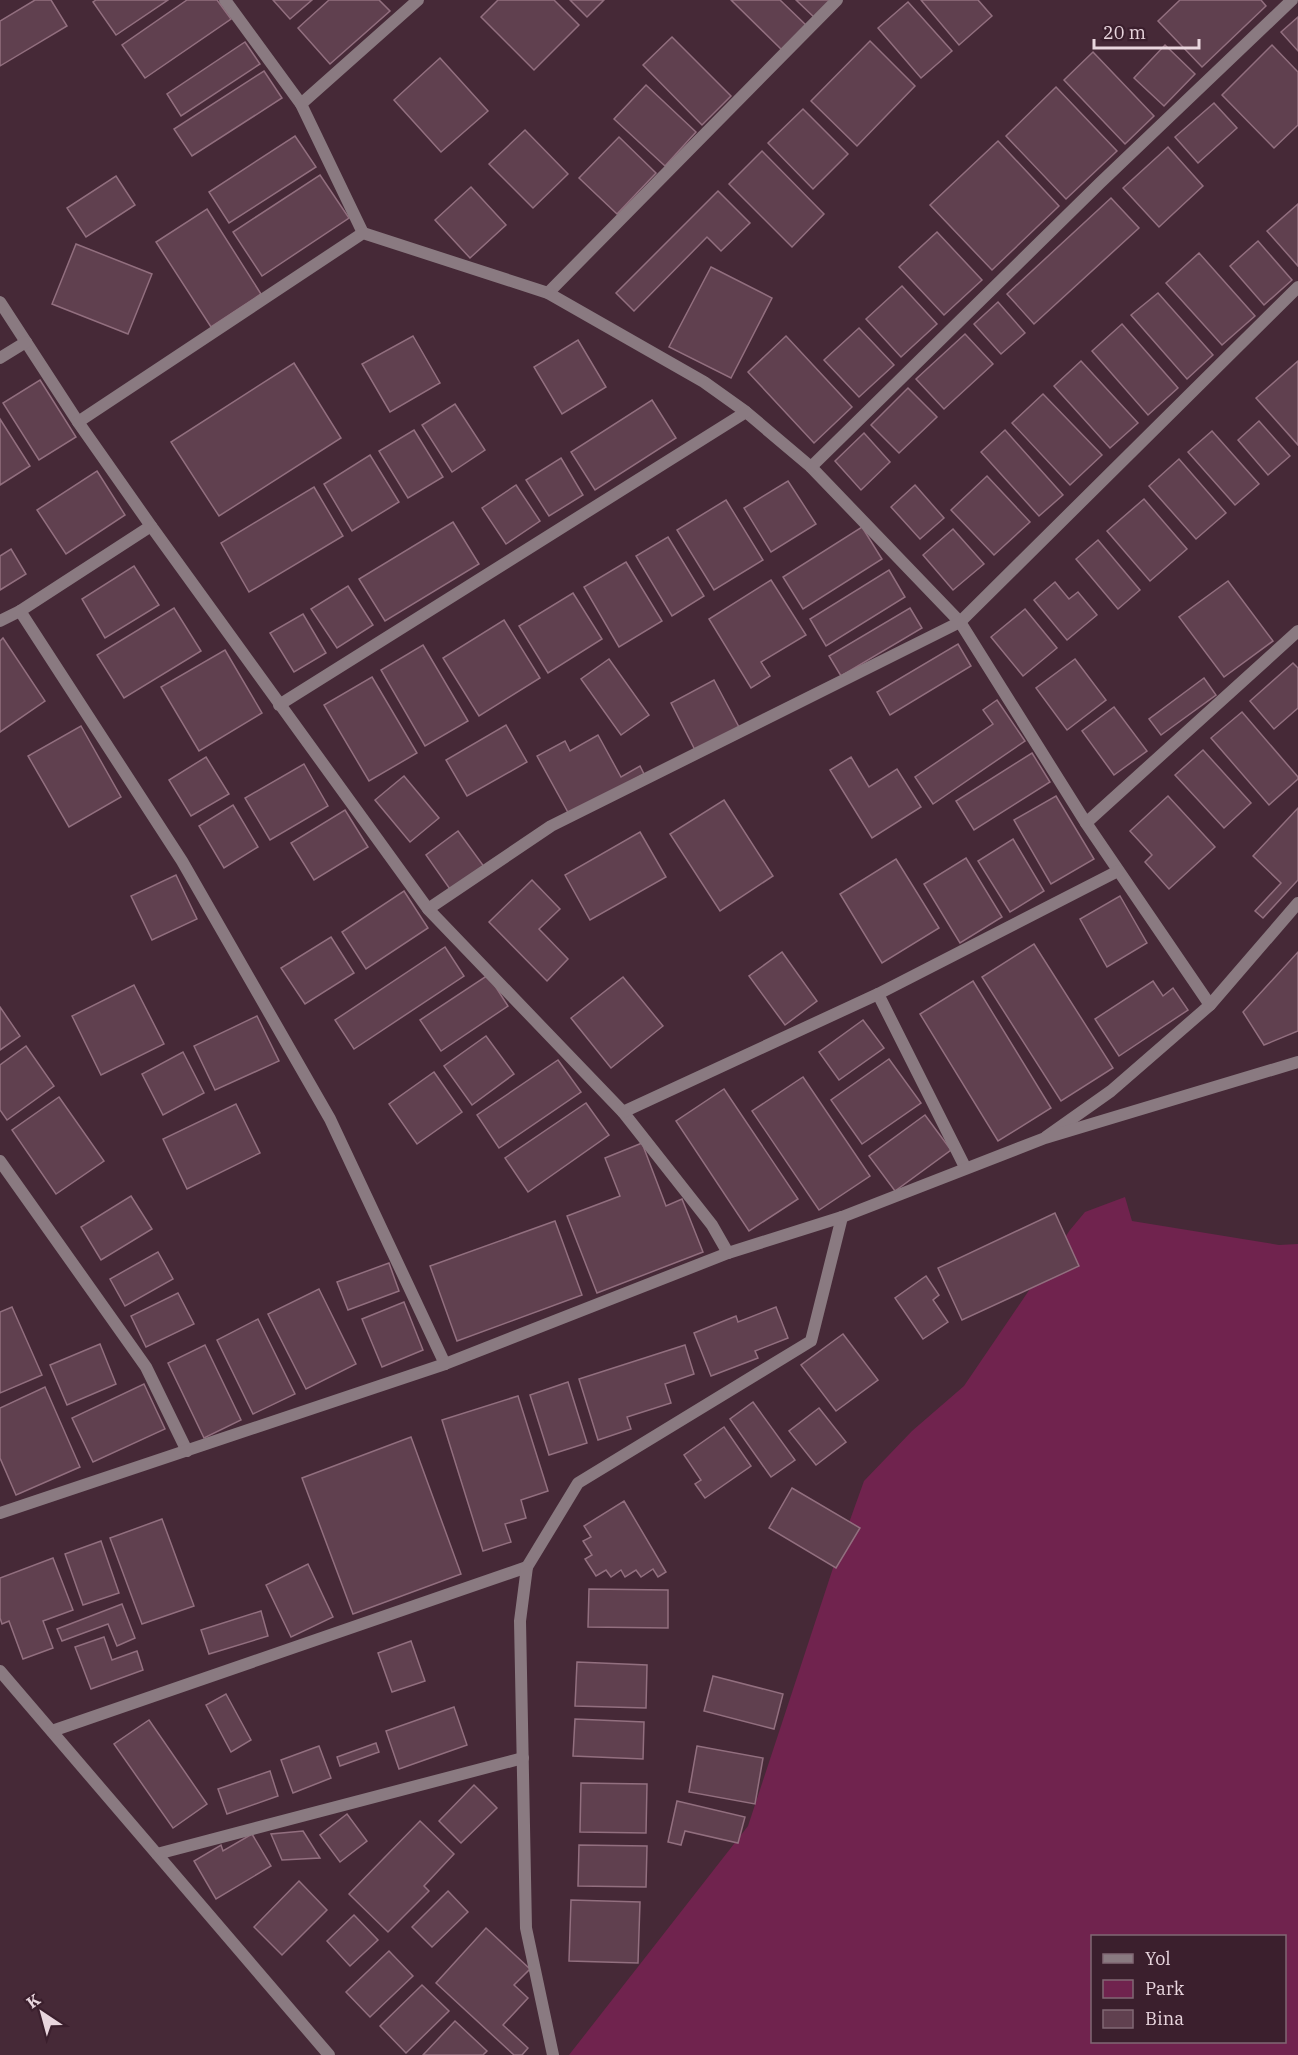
<svg xmlns="http://www.w3.org/2000/svg" width="1298" height="2055" viewBox="0 0 1298 2055" font-family="'IBM Plex Serif',serif">
<style>
.green{fill:#70234e;fill-rule:evenodd}
.building{fill:#60404f;stroke:#926f7f;stroke-width:1.5}
.lines{fill:none;stroke-linecap:round;stroke-linejoin:round}
.minor{stroke:#8a7a81;stroke-width:12}
.tertiary{stroke:#8a7a81;stroke-width:12}
</style>
<rect width="100%" height="100%" fill="#462937"/>
<path class="green" d="M 1125,1197 L 1132,1221 L 1279,1245 L 1298,1244 L 1298,2055 L 569,2055 L 748,1826 L 836,1559 L 864,1481 L 912,1431 L 964,1386 L 1070,1230 L 1085,1212 ZM 1092,1936 L 1284,1936 L 1284,2042 L 1092,2042 Z"/>
<g class="building">
<path d="M 35,0 L 51,0 L 67,26 L 0,66 L 0,21 Z"/>
<path d="M 96,0 L 168,0 L 116,35 L 93,2 Z"/>
<path d="M 187,0 L 217,0 L 231,19 L 145,78 L 122,45 Z"/>
<path d="M 273,0 L 312,0 L 290,19 Z"/>
<path d="M 329,0 L 379,0 L 390,11 L 330,64 L 298,28 Z"/>
<path d="M 498,0 L 554,0 L 579,25 L 534,70 L 481,17 Z"/>
<path d="M 570,0 L 604,0 L 587,17 Z"/>
<path d="M 731,0 L 780,0 L 809,28 L 784,52 Z"/>
<path d="M 796,0 L 836,0 L 817,20 Z"/>
<path d="M 921,0 L 978,0 L 992,16 L 959,45 Z"/>
<path d="M 1180,0 L 1261,0 L 1266,6 L 1202,67 L 1158,21 Z"/>
<path d="M 908,2 L 952,51 L 921,78 L 878,28 Z"/>
<path d="M 1298,17 L 1298,51 L 1281,32 Z"/>
<path d="M 672,37 L 731,96 L 702,125 L 643,65 Z"/>
<path d="M 870,41 L 915,86 L 857,146 L 811,101 Z"/>
<path d="M 245,42 L 260,64 L 181,116 L 167,94 Z"/>
<path d="M 1165,45 L 1195,74 L 1164,106 L 1134,78 Z"/>
<path d="M 1272,45 L 1298,72 L 1298,125 L 1274,148 L 1222,95 Z"/>
<path d="M 1093,52 L 1154,116 L 1125,144 L 1064,80 Z"/>
<path d="M 440,58 L 488,111 L 441,152 L 394,100 Z"/>
<path d="M 264,71 L 282,98 L 192,156 L 174,129 Z"/>
<path d="M 646,85 L 696,132 L 665,166 L 614,119 Z"/>
<path d="M 1056,87 L 1117,151 L 1066,199 L 1006,136 Z"/>
<path d="M 1214,103 L 1237,128 L 1198,163 L 1175,137 Z"/>
<path d="M 803,109 L 848,154 L 813,189 L 768,143 Z"/>
<path d="M 525,130 L 568,174 L 533,208 L 489,164 Z"/>
<path d="M 295,136 L 316,167 L 229,223 L 209,192 Z"/>
<path d="M 619,137 L 656,173 L 617,214 L 579,178 Z"/>
<path d="M 998,141 L 1059,206 L 992,270 L 930,205 Z"/>
<path d="M 1168,147 L 1203,186 L 1159,227 L 1123,188 Z"/>
<path d="M 762,151 L 824,214 L 792,247 L 729,184 Z"/>
<path d="M 320,175 L 349,218 L 262,276 L 233,232 Z"/>
<path d="M 116,176 L 135,205 L 86,237 L 67,208 Z"/>
<path d="M 471,187 L 506,225 L 470,258 L 435,220 Z"/>
<path d="M 718,191 L 750,223 L 721,251 L 707,237 L 634,311 L 616,293 Z"/>
<path d="M 1111,198 L 1139,228 L 1034,324 L 1007,294 Z"/>
<path d="M 1298,204 L 1298,266 L 1267,231 Z"/>
<path d="M 207,209 L 261,294 L 211,327 L 156,242 Z"/>
<path d="M 937,232 L 982,280 L 944,315 L 899,267 Z"/>
<path d="M 1258,241 L 1292,280 L 1264,305 L 1230,266 Z"/>
<path d="M 76,244 L 152,274 L 128,334 L 52,304 Z"/>
<path d="M 1199,253 L 1255,316 L 1222,345 L 1166,283 Z"/>
<path d="M 711,267 L 772,298 L 731,378 L 669,347 Z"/>
<path d="M 902,286 L 937,324 L 901,357 L 866,319 Z"/>
<path d="M 1158,293 L 1213,355 L 1187,379 L 1131,315 Z"/>
<path d="M 998,302 L 1025,333 L 1001,354 L 974,324 Z"/>
<path d="M 1122,324 L 1178,388 L 1148,415 L 1092,351 Z"/>
<path d="M 859,328 L 894,365 L 859,397 L 824,360 Z"/>
<path d="M 965,334 L 993,364 L 944,409 L 916,379 Z"/>
<path d="M 413,336 L 440,383 L 390,412 L 362,364 Z"/>
<path d="M 786,336 L 852,407 L 814,443 L 748,372 Z"/>
<path d="M 578,340 L 606,387 L 562,414 L 534,367 Z"/>
<path d="M 1081,361 L 1138,423 L 1110,448 L 1054,386 Z"/>
<path d="M 1298,361 L 1298,445 L 1256,398 Z"/>
<path d="M 294,363 L 341,438 L 219,516 L 171,442 Z"/>
<path d="M 40,380 L 76,437 L 39,460 L 3,403 Z"/>
<path d="M 908,388 L 937,417 L 899,453 L 871,425 Z"/>
<path d="M 1043,394 L 1102,455 L 1070,485 L 1012,423 Z"/>
<path d="M 652,400 L 676,438 L 595,490 L 571,452 Z"/>
<path d="M 455,404 L 485,450 L 452,472 L 422,425 Z"/>
<path d="M 0,419 L 30,466 L 0,485 Z"/>
<path d="M 1259,421 L 1290,456 L 1268,475 L 1238,440 Z"/>
<path d="M 414,430 L 443,477 L 408,498 L 379,451 Z"/>
<path d="M 1005,430 L 1063,495 L 1039,516 L 981,452 Z"/>
<path d="M 1212,431 L 1259,484 L 1235,505 L 1188,452 Z"/>
<path d="M 864,433 L 890,462 L 861,490 L 835,461 Z"/>
<path d="M 370,455 L 399,502 L 352,531 L 324,484 Z"/>
<path d="M 561,458 L 583,495 L 549,516 L 526,480 Z"/>
<path d="M 1179,459 L 1226,513 L 1196,539 L 1149,486 Z"/>
<path d="M 97,471 L 125,515 L 66,554 L 37,510 Z"/>
<path d="M 987,476 L 1030,522 L 994,555 L 951,510 Z"/>
<path d="M 788,481 L 816,524 L 771,552 L 744,508 Z"/>
<path d="M 516,485 L 540,521 L 506,544 L 482,508 Z"/>
<path d="M 915,485 L 944,518 L 920,539 L 891,507 Z"/>
<path d="M 314,487 L 343,536 L 249,592 L 221,543 Z"/>
<path d="M 1144,499 L 1187,549 L 1150,581 L 1107,531 Z"/>
<path d="M 726,500 L 763,560 L 714,590 L 677,530 Z"/>
<path d="M 453,522 L 479,564 L 385,621 L 359,579 Z"/>
<path d="M 862,527 L 882,559 L 803,609 L 783,577 Z"/>
<path d="M 953,529 L 984,564 L 953,590 L 923,555 Z"/>
<path d="M 668,537 L 704,596 L 672,616 L 636,556 Z"/>
<path d="M 1098,540 L 1140,590 L 1118,609 L 1076,559 Z"/>
<path d="M 11,549 L 26,574 L 0,590 L 0,556 Z"/>
<path d="M 626,562 L 662,621 L 619,647 L 584,587 Z"/>
<path d="M 134,566 L 159,605 L 105,638 L 82,599 Z"/>
<path d="M 889,570 L 905,597 L 826,646 L 810,619 Z"/>
<path d="M 771,580 L 806,635 L 761,662 L 770,676 L 751,688 L 709,619 Z"/>
<path d="M 1228,581 L 1273,641 L 1224,677 L 1179,617 Z"/>
<path d="M 1055,582 L 1069,599 L 1078,592 L 1097,615 L 1067,640 L 1034,600 Z"/>
<path d="M 348,586 L 373,625 L 337,648 L 311,609 Z"/>
<path d="M 573,593 L 602,639 L 548,673 L 519,626 Z"/>
<path d="M 174,608 L 201,651 L 124,698 L 97,655 Z"/>
<path d="M 910,608 L 922,628 L 841,676 L 829,656 Z"/>
<path d="M 1025,609 L 1057,648 L 1023,676 L 991,637 Z"/>
<path d="M 303,614 L 326,653 L 294,672 L 270,633 Z"/>
<path d="M 504,620 L 540,678 L 479,716 L 443,658 Z"/>
<path d="M 3,638 L 45,701 L 0,732 L 0,641 Z"/>
<path d="M 958,644 L 971,666 L 890,715 L 877,692 Z"/>
<path d="M 423,645 L 468,721 L 425,746 L 381,670 Z"/>
<path d="M 225,650 L 262,713 L 199,751 L 161,687 Z"/>
<path d="M 609,659 L 649,715 L 621,735 L 581,679 Z"/>
<path d="M 1075,659 L 1106,700 L 1067,730 L 1036,688 Z"/>
<path d="M 1293,663 L 1298,668 L 1298,708 L 1274,729 L 1250,701 Z"/>
<path d="M 372,677 L 417,753 L 369,781 L 324,705 Z"/>
<path d="M 1204,678 L 1216,695 L 1161,735 L 1149,719 Z"/>
<path d="M 714,680 L 740,729 L 696,752 L 671,703 Z"/>
<path d="M 997,700 L 1025,741 L 933,804 L 915,777 L 993,724 L 983,710 Z"/>
<path d="M 1114,707 L 1147,751 L 1114,775 L 1082,731 Z"/>
<path d="M 1242,712 L 1298,777 L 1298,779 L 1269,805 L 1211,738 Z"/>
<path d="M 506,725 L 527,762 L 467,796 L 446,760 Z"/>
<path d="M 81,726 L 121,797 L 69,827 L 28,756 Z"/>
<path d="M 598,735 L 621,777 L 640,766 L 644,774 L 570,816 L 537,756 L 565,741 L 570,751 Z"/>
<path d="M 1203,750 L 1251,803 L 1224,828 L 1175,775 Z"/>
<path d="M 1032,753 L 1050,782 L 974,830 L 956,801 Z"/>
<path d="M 206,757 L 229,794 L 191,816 L 169,780 Z"/>
<path d="M 851,757 L 869,787 L 897,769 L 921,807 L 872,838 L 830,770 Z"/>
<path d="M 304,764 L 328,806 L 270,840 L 245,798 Z"/>
<path d="M 404,776 L 439,818 L 410,842 L 375,800 Z"/>
<path d="M 1056,796 L 1094,859 L 1051,884 L 1014,820 Z"/>
<path d="M 1168,796 L 1215,847 L 1169,889 L 1145,862 L 1152,855 L 1130,831 Z"/>
<path d="M 724,800 L 773,876 L 720,911 L 670,834 Z"/>
<path d="M 233,805 L 258,847 L 224,868 L 199,826 Z"/>
<path d="M 1298,808 L 1298,880 L 1263,918 L 1255,911 L 1281,883 L 1253,856 Z"/>
<path d="M 345,810 L 368,847 L 314,880 L 291,843 Z"/>
<path d="M 458,831 L 485,868 L 452,892 L 426,855 Z"/>
<path d="M 640,832 L 666,877 L 590,920 L 565,875 Z"/>
<path d="M 1013,839 L 1044,891 L 1010,912 L 978,861 Z"/>
<path d="M 966,858 L 1002,917 L 960,943 L 924,884 Z"/>
<path d="M 896,859 L 939,928 L 882,963 L 840,894 Z"/>
<path d="M 176,875 L 197,919 L 152,940 L 131,896 Z"/>
<path d="M 532,880 L 560,909 L 539,929 L 568,959 L 547,981 L 489,922 Z"/>
<path d="M 404,891 L 428,928 L 366,969 L 342,932 Z"/>
<path d="M 1120,896 L 1147,943 L 1107,967 L 1080,919 Z"/>
<path d="M 331,937 L 354,973 L 305,1004 L 281,968 Z"/>
<path d="M 1034,944 L 1113,1068 L 1061,1101 L 982,977 Z"/>
<path d="M 445,947 L 464,976 L 354,1049 L 335,1020 Z"/>
<path d="M 782,952 L 817,1001 L 785,1025 L 749,976 Z"/>
<path d="M 1298,952 L 1298,1031 L 1264,1045 L 1243,1012 Z"/>
<path d="M 488,975 L 508,1006 L 441,1051 L 420,1020 Z"/>
<path d="M 623,977 L 663,1026 L 611,1068 L 571,1018 Z"/>
<path d="M 973,981 L 1051,1108 L 998,1141 L 920,1014 Z"/>
<path d="M 1153,981 L 1163,996 L 1173,988 L 1188,1010 L 1119,1056 L 1095,1019 Z"/>
<path d="M 134,985 L 164,1044 L 101,1075 L 72,1016 Z"/>
<path d="M 0,1007 L 20,1036 L 0,1050 Z"/>
<path d="M 257,1016 L 279,1061 L 215,1090 L 194,1046 Z"/>
<path d="M 863,1020 L 884,1048 L 839,1080 L 819,1052 Z"/>
<path d="M 486,1036 L 514,1074 L 472,1105 L 444,1066 Z"/>
<path d="M 26,1046 L 54,1086 L 7,1120 L 0,1110 L 0,1065 Z"/>
<path d="M 183,1052 L 204,1093 L 163,1115 L 142,1074 Z"/>
<path d="M 889,1059 L 921,1103 L 862,1144 L 831,1100 Z"/>
<path d="M 558,1060 L 581,1092 L 499,1148 L 477,1115 Z"/>
<path d="M 434,1072 L 462,1112 L 417,1144 L 389,1104 Z"/>
<path d="M 803,1077 L 870,1176 L 819,1210 L 752,1111 Z"/>
<path d="M 724,1089 L 798,1199 L 749,1231 L 676,1121 Z"/>
<path d="M 59,1097 L 104,1161 L 56,1194 L 12,1130 Z"/>
<path d="M 586,1103 L 609,1135 L 528,1192 L 505,1158 Z"/>
<path d="M 236,1104 L 260,1153 L 187,1189 L 163,1139 Z"/>
<path d="M 925,1115 L 951,1150 L 895,1191 L 869,1156 Z"/>
<path d="M 642,1143 L 666,1206 L 682,1199 L 703,1252 L 597,1293 L 567,1216 L 620,1196 L 605,1158 Z"/>
<path d="M 131,1196 L 152,1229 L 101,1260 L 81,1227 Z"/>
<path d="M 1055,1213 L 1079,1266 L 962,1320 L 938,1268 Z"/>
<path d="M 555,1221 L 582,1295 L 457,1341 L 430,1266 Z"/>
<path d="M 158,1252 L 173,1279 L 125,1306 L 110,1279 Z"/>
<path d="M 389,1263 L 399,1291 L 348,1310 L 337,1282 Z"/>
<path d="M 926,1276 L 939,1295 L 933,1300 L 948,1322 L 923,1339 L 895,1298 Z"/>
<path d="M 319,1289 L 356,1364 L 306,1389 L 268,1314 Z"/>
<path d="M 178,1293 L 194,1324 L 146,1347 L 131,1316 Z"/>
<path d="M 404,1302 L 423,1350 L 382,1367 L 362,1319 Z"/>
<path d="M 12,1307 L 42,1375 L 0,1393 L 0,1312 Z"/>
<path d="M 776,1307 L 788,1338 L 755,1351 L 758,1358 L 711,1376 L 694,1333 L 736,1316 L 738,1322 Z"/>
<path d="M 258,1319 L 295,1394 L 253,1414 L 217,1340 Z"/>
<path d="M 843,1334 L 878,1380 L 836,1411 L 801,1365 Z"/>
<path d="M 100,1344 L 116,1384 L 67,1405 L 50,1365 Z"/>
<path d="M 205,1345 L 241,1420 L 204,1438 L 168,1363 Z"/>
<path d="M 685,1345 L 694,1374 L 665,1384 L 671,1403 L 627,1417 L 631,1429 L 598,1440 L 579,1379 Z"/>
<path d="M 568,1382 L 587,1443 L 549,1455 L 530,1395 Z"/>
<path d="M 144,1384 L 165,1429 L 93,1462 L 72,1418 Z"/>
<path d="M 45,1387 L 80,1467 L 16,1495 L 0,1458 L 0,1408 Z"/>
<path d="M 518,1396 L 548,1491 L 521,1500 L 526,1518 L 505,1524 L 511,1542 L 483,1551 L 442,1420 Z"/>
<path d="M 753,1402 L 795,1460 L 771,1477 L 730,1419 Z"/>
<path d="M 819,1408 L 846,1442 L 816,1465 L 789,1431 Z"/>
<path d="M 724,1427 L 751,1466 L 705,1498 L 695,1484 L 701,1480 L 684,1455 Z"/>
<path d="M 411,1437 L 461,1574 L 353,1614 L 302,1478 Z"/>
<path d="M 792,1488 L 860,1528 L 836,1568 L 769,1528 Z"/>
<path d="M 624,1501 L 666,1572 L 658,1577 L 653,1569 L 641,1577 L 636,1570 L 625,1577 L 621,1570 L 611,1577 L 606,1570 L 596,1576 L 585,1559 L 592,1555 L 583,1541 L 591,1537 L 584,1526 Z"/>
<path d="M 162,1519 L 194,1606 L 142,1624 L 110,1538 Z"/>
<path d="M 101,1541 L 119,1593 L 83,1605 L 65,1554 Z"/>
<path d="M 53,1558 L 73,1610 L 43,1621 L 53,1648 L 23,1659 L 9,1621 L 2,1624 L 0,1618 L 0,1578 Z"/>
<path d="M 308,1564 L 333,1617 L 291,1637 L 266,1585 Z"/>
<path d="M 589,1589 L 668,1590 L 668,1628 L 588,1627 Z"/>
<path d="M 122,1604 L 135,1638 L 117,1646 L 108,1624 L 62,1641 L 57,1629 Z"/>
<path d="M 261,1611 L 268,1636 L 209,1654 L 201,1630 Z"/>
<path d="M 104,1637 L 112,1660 L 137,1651 L 143,1670 L 91,1689 L 75,1647 Z"/>
<path d="M 411,1641 L 425,1681 L 392,1692 L 378,1653 Z"/>
<path d="M 577,1662 L 647,1665 L 646,1708 L 575,1706 Z"/>
<path d="M 713,1676 L 783,1694 L 774,1729 L 704,1711 Z"/>
<path d="M 226,1694 L 251,1740 L 231,1752 L 206,1705 Z"/>
<path d="M 454,1707 L 467,1745 L 399,1769 L 386,1731 Z"/>
<path d="M 575,1719 L 644,1722 L 643,1759 L 573,1756 Z"/>
<path d="M 149,1720 L 207,1804 L 173,1828 L 114,1744 Z"/>
<path d="M 376,1743 L 379,1752 L 340,1766 L 337,1757 Z"/>
<path d="M 319,1746 L 331,1778 L 293,1793 L 281,1760 Z"/>
<path d="M 697,1746 L 763,1758 L 755,1804 L 689,1792 Z"/>
<path d="M 270,1771 L 278,1796 L 227,1814 L 218,1789 Z"/>
<path d="M 581,1783 L 647,1784 L 646,1833 L 580,1832 Z"/>
<path d="M 474,1785 L 497,1808 L 461,1843 L 439,1821 Z"/>
<path d="M 677,1801 L 745,1817 L 738,1843 L 685,1831 L 681,1845 L 668,1842 Z"/>
<path d="M 347,1814 L 367,1841 L 340,1862 L 320,1835 Z"/>
<path d="M 420,1821 L 454,1854 L 424,1886 L 429,1891 L 388,1932 L 349,1894 Z"/>
<path d="M 303,1831 L 320,1858 L 282,1860 L 271,1834 Z"/>
<path d="M 252,1834 L 271,1866 L 216,1899 L 194,1861 L 221,1845 L 223,1851 Z"/>
<path d="M 579,1845 L 647,1846 L 646,1887 L 578,1886 Z"/>
<path d="M 299,1881 L 327,1910 L 282,1955 L 254,1927 Z"/>
<path d="M 448,1891 L 468,1912 L 432,1947 L 412,1927 Z"/>
<path d="M 571,1900 L 640,1902 L 638,1963 L 569,1961 Z"/>
<path d="M 354,1915 L 378,1940 L 350,1966 L 327,1941 Z"/>
<path d="M 486,1928 L 530,1969 L 514,1985 L 528,1998 L 503,2025 L 528,2048 L 522,2055 L 514,2055 L 436,1983 Z"/>
<path d="M 389,1951 L 413,1976 L 370,2017 L 346,1992 Z"/>
<path d="M 422,1985 L 449,2011 L 406,2053 L 380,2026 Z"/>
<path d="M 455,2021 L 487,2051 L 483,2055 L 423,2055 Z"/>
</g>
<g class="lines">
<g class="minor">
<path d="M 225,0 L 301,104 L 363,233"/>
<path d="M 301,104 L 418,0"/>
<path d="M 548,293 L 837,0"/>
<path d="M 0,302 L 78,422 L 151,526 L 428,909 L 623,1112 L 712,1225 L 728,1253"/>
<path d="M 0,358 L 26,342"/>
<path d="M 78,422 L 363,233 L 548,293 L 704,382 L 746,412 L 811,467 L 960,622 L 1086,823 L 1210,1005"/>
<path d="M 811,467 L 1100,183 L 1292,0"/>
<path d="M 20,611 L 182,861 L 330,1119 L 445,1364"/>
<path d="M 0,621 L 20,611 L 151,526"/>
<path d="M 279,705 L 746,412"/>
<path d="M 1086,823 L 1298,631"/>
<path d="M 428,909 L 551,826 L 960,622 L 1298,287"/>
<path d="M 878,994 L 965,1167"/>
<path d="M 623,1112 L 878,994 L 1118,871"/>
<path d="M 1046,1137 L 1111,1091 L 1210,1005 L 1298,903"/>
<path d="M 0,1161 L 146,1367 L 187,1451"/>
<path d="M 0,1671 L 329,2055"/>
<path d="M 52,1731 L 527,1567"/>
<path d="M 157,1854 L 523,1758"/>
<path d="M 553,2055 L 526,1928 L 520,1621 L 527,1567 L 578,1483 L 811,1341 L 842,1217"/>
</g>
<path class="tertiary" d="M 0,1513 L 445,1364 L 728,1253 L 842,1217 L 1045,1138 L 1298,1062"/>
</g>
<rect x="1091" y="1935" width="195" height="108" fill="#3b1f2d" stroke="#816874" stroke-width="1.5"/>
<rect x="1103" y="1954" width="30" height="9" fill="#8a7a81" stroke="#816874" stroke-width="1.5"/>
<text x="1145" y="1965" font-size="18" fill="#e9d6de">Yol</text>
<rect x="1103" y="1980" width="30" height="18" fill="#70234e" stroke="#816874" stroke-width="1.5"/>
<text x="1145" y="1995" font-size="18" fill="#e9d6de">Park</text>
<rect x="1103" y="2010" width="30" height="18" fill="#60404f" stroke="#816874" stroke-width="1.5"/>
<text x="1145" y="2025" font-size="18" fill="#e9d6de">Bina</text>
<g transform="translate(42 2013) rotate(324)" stroke="#3b1f2d" stroke-width="4.5" paint-order="stroke">
<path d="M0-4.5L10 22L0 15L-10 22Z" fill="#e9d6de"/>
<text y="-9" font-size="16" font-weight="bold" text-anchor="middle" fill="#e9d6de">K</text>
</g>
<path d="M1094 39v9h105v-9" fill="none" stroke="#e9d6de" stroke-width="3"/>
<text x="1103" y="39" font-size="18" fill="#e9d6de" stroke="#3b1f2d" stroke-width="4.5" paint-order="stroke">20 m</text>
</svg>
